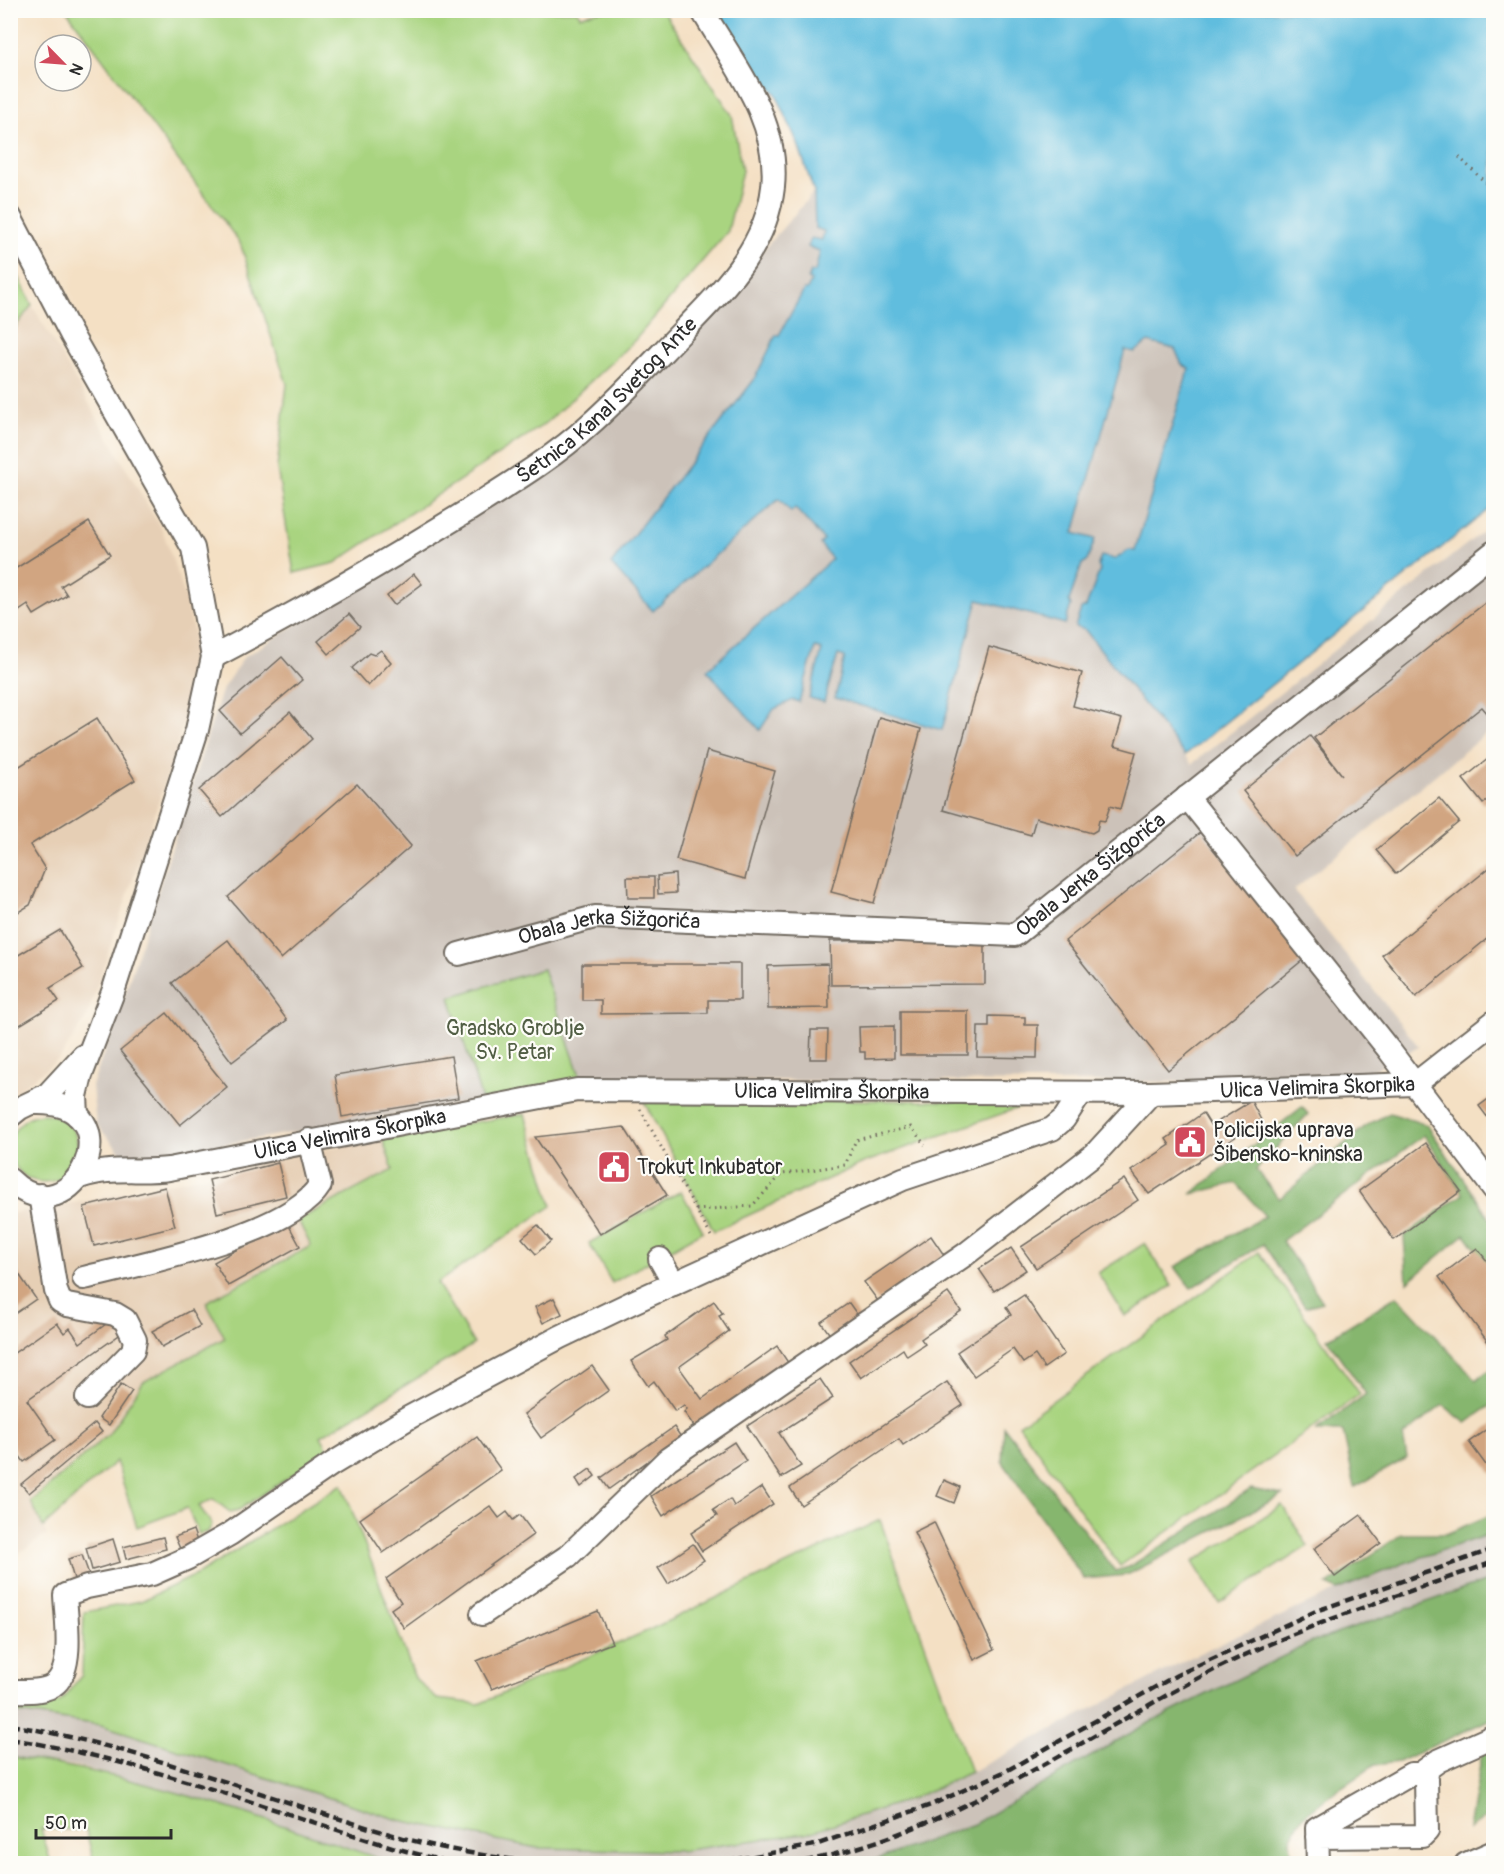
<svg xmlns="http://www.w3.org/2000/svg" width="1504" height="1874" viewBox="0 0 1504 1874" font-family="Pangolin,sans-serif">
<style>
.built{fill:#e6cfb5}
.industrial{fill:#ccc2b9}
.green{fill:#a9d480;stroke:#6a8056;stroke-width:1.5}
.forest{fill:#86b66e;stroke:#58704c;stroke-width:1.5}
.water{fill:#60bdde;stroke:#467484;stroke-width:1.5}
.building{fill:#d1a581}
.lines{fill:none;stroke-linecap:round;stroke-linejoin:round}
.minor-casing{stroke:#716a61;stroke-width:26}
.path{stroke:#716a61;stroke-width:3;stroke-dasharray:1.5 4.5;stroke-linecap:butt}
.minor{stroke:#fff;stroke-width:22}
.rail{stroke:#2b2b2b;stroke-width:4.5;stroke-dasharray:9 4.5;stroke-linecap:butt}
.labels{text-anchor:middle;stroke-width:4.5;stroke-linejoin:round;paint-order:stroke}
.street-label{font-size:21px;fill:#2b2b2b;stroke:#fdfcf7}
.park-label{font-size:21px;fill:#515e44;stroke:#fdfcf7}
.poi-label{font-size:21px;fill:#2b2b2b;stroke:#fdfcf7;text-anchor:start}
</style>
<rect width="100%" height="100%" fill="#fdfcf7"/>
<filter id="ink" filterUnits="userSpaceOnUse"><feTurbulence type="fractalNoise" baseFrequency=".0167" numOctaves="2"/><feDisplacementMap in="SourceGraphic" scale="12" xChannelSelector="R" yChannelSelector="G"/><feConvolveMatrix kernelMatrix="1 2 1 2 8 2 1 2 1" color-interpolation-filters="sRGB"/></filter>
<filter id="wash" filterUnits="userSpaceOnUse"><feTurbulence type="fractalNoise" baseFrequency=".008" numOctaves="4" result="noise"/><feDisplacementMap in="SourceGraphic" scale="24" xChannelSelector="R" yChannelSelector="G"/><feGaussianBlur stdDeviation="1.35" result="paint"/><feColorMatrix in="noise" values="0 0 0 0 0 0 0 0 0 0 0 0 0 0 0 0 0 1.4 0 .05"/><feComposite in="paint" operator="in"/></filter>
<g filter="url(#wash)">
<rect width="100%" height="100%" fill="#f4e0c4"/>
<g class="built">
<path d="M 32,305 L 163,532 L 186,599 L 196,643 L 194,680 L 175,753 L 87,1016 L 60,1058 L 11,1095 L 10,333 Z"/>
<path d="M 382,1137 L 393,1170 L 298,1220 L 311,1245 L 207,1302 L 225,1338 L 143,1382 L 109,1434 L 31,1502 L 47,1535 L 11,1558 L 11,1213 L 97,1199 Z"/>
</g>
<g class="industrial">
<path d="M 814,192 L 815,228 L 824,231 L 822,241 L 811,238 L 808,247 L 820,251 L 819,262 L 815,273 L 811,272 L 807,290 L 788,318 L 779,335 L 776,335 L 768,348 L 754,380 L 611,564 L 653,611 L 779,498 L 791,511 L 795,507 L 824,540 L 821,544 L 832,558 L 708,670 L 761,729 L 774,709 L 793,700 L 799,702 L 814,648 L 822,650 L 809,698 L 824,701 L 838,654 L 845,657 L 978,599 L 1069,601 L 1082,563 L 1087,561 L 1095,539 L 1074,534 L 1125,349 L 1135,352 L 1148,342 L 1175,349 L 1182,365 L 1189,367 L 1135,552 L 1129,550 L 1098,565 L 1100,570 L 1086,607 L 1075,627 L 1085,630 L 1192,764 L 1493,523 L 1493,728 L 1294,890 L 1419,1047 L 1351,1081 L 1058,1082 L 581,1079 L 543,969 L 482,1100 L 149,1157 L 123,1155 L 96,1124 L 92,1086 L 121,1006 L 223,688 L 244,657 L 524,484 L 678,348 Z"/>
<path d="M 1493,1533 L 1493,1579 L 1310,1643 L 1143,1726 L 974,1824 L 867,1863 L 391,1863 L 164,1788 L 76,1766 L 11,1757 L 10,1712 L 101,1725 L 232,1766 L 537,1848 L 680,1851 L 806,1833 L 911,1799 L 971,1772 L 1193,1656 L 1338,1590 L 1402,1564 Z"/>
</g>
<g class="green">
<path d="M 577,11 L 580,16 L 599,11 L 663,11 L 732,115 L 742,171 L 728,231 L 635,340 L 546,423 L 335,563 L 294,573 L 277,468 L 287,384 L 240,243 L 67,11 Z"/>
<path d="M 10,258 L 32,305 L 11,333 L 10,333 Z"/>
<path d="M 543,969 L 581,1079 L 482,1100 L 450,997 Z"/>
<path d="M 642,1098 L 1035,1102 L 863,1163 L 714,1231 Z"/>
<path d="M 525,1114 L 552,1206 L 437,1283 L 474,1344 L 321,1436 L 329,1451 L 239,1510 L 230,1512 L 213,1499 L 199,1506 L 212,1524 L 208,1532 L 199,1534 L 187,1508 L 137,1527 L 116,1461 L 43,1527 L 31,1502 L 109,1434 L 143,1382 L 225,1338 L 206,1302 L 311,1246 L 298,1220 L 393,1170 L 382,1137 Z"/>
<circle cx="44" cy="1148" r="34"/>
<path d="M 681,1191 L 703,1231 L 612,1283 L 589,1243 Z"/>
<path d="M 1145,1243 L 1172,1286 L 1125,1316 L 1098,1273 Z"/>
<path d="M 1259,1252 L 1360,1394 L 1120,1566 L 1019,1425 Z"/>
<path d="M 342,1484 L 415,1678 L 437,1699 L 479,1704 L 647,1631 L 880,1520 L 971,1772 L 911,1799 L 806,1833 L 680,1851 L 537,1848 L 399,1820 L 101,1725 L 11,1712 L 11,1705 L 60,1702 L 82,1675 L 84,1612 L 141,1601 L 200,1573 Z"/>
<path d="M 1282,1505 L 1308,1546 L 1219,1603 L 1193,1562 Z"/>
<path d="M 11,1757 C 142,1775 267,1819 391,1863 L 94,1863 L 86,1830 L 41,1829 L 51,1863 L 11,1863 Z"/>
</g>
<g class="forest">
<path d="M 1302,1107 L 1308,1114 L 1256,1170 L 1279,1199 L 1367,1125 L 1390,1113 L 1427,1125 L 1493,1223 L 1493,1272 L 1465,1234 L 1407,1283 L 1404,1236 L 1463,1194 L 1424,1135 L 1282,1241 L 1323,1302 L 1305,1307 L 1263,1244 L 1191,1288 L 1175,1267 L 1265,1216 L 1236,1183 L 1191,1194 Z"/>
<path d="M 1397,1296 L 1476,1380 L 1493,1367 L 1493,1404 L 1466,1423 L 1443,1405 L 1403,1436 L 1407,1458 L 1355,1487 L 1343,1431 L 1315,1431 L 1366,1394 L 1327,1339 Z"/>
<path d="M 1004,1427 L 1115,1571 L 1129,1567 L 1251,1489 L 1283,1495 L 1127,1575 L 1084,1579 L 1002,1461 Z"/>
<path d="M 1493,1514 L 1493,1533 L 1402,1564 L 1338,1590 L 1327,1585 L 1402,1534 L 1446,1534 Z"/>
<path d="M 1493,1579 L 1493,1718 L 1398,1762 L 1375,1765 L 1337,1790 L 1302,1817 L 1290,1839 L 1292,1863 L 867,1863 L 974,1824 L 1143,1726 L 1310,1643 Z"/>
<path d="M 1493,1743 L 1493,1812 L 1469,1830 L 1483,1747 Z"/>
</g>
<path class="water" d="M 708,11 L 1493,11 L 1493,506 L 1185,755 L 1085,630 L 1075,627 L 1081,609 L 1086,607 L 1100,570 L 1098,565 L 1101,556 L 1115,559 L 1129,550 L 1135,551 L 1189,368 L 1182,365 L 1175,349 L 1148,342 L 1135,352 L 1125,350 L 1074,533 L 1095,539 L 1087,561 L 1082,564 L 1069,601 L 1071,605 L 1065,624 L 978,600 L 942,730 L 835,698 L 845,657 L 838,655 L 824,702 L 809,698 L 822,650 L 815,648 L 799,702 L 793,700 L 774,709 L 760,730 L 707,670 L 832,559 L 820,544 L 824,540 L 795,508 L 791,512 L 779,499 L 653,611 L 611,564 L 754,380 L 776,335 L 779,335 L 804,290 L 807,290 L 811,281 L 808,279 L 811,272 L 815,272 L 820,251 L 808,247 L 811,238 L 822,240 L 824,231 L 815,228 L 814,192 L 798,144 L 776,94 Z"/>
<g id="blocks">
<g class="building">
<path d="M 89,522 L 110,555 L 61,586 L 67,595 L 34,615 L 28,605 L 10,617 L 10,572 Z"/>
<path d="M 414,574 L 422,584 L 394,605 L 387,596 Z"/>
<path d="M 1494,596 L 1494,721 L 1482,707 L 1295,856 L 1243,791 L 1310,736 L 1342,775 L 1314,738 Z"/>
<path d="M 349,614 L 360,627 L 329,654 L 318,641 Z"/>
<path d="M 989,647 L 1082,673 L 1073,706 L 1122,719 L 1114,746 L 1136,752 L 1120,809 L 1110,806 L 1105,821 L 1099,820 L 1097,830 L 1092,833 L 1036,818 L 1031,835 L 943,810 Z"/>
<path d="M 381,650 L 391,662 L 368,686 L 352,668 L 369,653 L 374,655 Z"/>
<path d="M 282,657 L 302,680 L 240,733 L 220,711 Z"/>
<path d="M 290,712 L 312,739 L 222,817 L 199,790 Z"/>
<path d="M 879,717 L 921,729 L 874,903 L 831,892 Z"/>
<path d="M 97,718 L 135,780 L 30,845 L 45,869 L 30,905 L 10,917 L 10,772 Z"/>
<path d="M 707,751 L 775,771 L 745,879 L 676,860 Z"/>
<path d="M 1494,754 L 1494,795 L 1483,804 L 1463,779 Z"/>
<path d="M 357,784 L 411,846 L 281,959 L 228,897 Z"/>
<path d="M 1439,798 L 1459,822 L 1396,874 L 1376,850 Z"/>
<path d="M 1202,831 L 1304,959 L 1168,1070 L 1065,941 Z"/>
<path d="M 1494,864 L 1494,933 L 1416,997 L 1382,955 Z"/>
<path d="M 675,874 L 676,893 L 658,894 L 657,876 Z"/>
<path d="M 627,877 L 654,877 L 654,898 L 628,898 Z"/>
<path d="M 60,930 L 83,968 L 50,988 L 59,1001 L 10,1031 L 10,960 Z"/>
<path d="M 228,940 L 287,1020 L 232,1062 L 172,983 Z"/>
<path d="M 985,940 L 985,984 L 831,985 L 830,941 Z"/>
<path d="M 582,964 L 740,964 L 740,1000 L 708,1000 L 708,1013 L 601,1014 L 601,1000 L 582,1000 Z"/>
<path d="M 828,964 L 829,1008 L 768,1009 L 768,966 Z"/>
<rect x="900" y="1011" width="68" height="44"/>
<path d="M 167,1013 L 227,1087 L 180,1125 L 120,1051 Z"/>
<path d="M 989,1016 L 1025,1017 L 1025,1025 L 1038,1025 L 1037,1058 L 977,1057 L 978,1027 L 989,1027 Z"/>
<path d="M 894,1026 L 894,1058 L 865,1059 L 865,1052 L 860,1052 L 859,1027 Z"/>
<path d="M 811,1030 L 828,1030 L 827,1059 L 810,1059 Z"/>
<path d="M 451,1056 L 458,1098 L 342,1117 L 335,1075 Z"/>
<path d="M 1494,1095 L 1494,1126 L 1479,1106 Z"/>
<path d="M 1251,1101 L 1261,1120 L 1149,1194 L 1131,1171 L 1170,1145 L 1166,1139 L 1203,1113 L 1211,1126 Z"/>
<path d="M 624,1127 L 667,1195 L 600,1234 L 535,1137 Z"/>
<path d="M 1426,1143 L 1461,1191 L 1394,1240 L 1359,1191 Z"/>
<path d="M 278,1163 L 286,1196 L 217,1213 L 209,1180 Z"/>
<path d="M 1124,1179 L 1138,1200 L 1036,1268 L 1021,1247 Z"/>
<path d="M 165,1187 L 175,1226 L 94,1246 L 84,1207 Z"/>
<path d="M 287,1222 L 300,1246 L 228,1286 L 214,1262 Z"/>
<path d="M 538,1225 L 551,1241 L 536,1254 L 522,1238 Z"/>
<path d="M 931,1236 L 944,1255 L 878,1301 L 864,1282 Z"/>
<path d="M 1011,1248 L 1026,1270 L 994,1291 L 979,1269 Z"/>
<path d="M 1477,1248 L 1494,1270 L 1494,1350 L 1439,1277 Z"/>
<path d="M 14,1267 L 36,1299 L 10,1317 L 10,1270 Z"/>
<path d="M 948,1293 L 961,1311 L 921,1339 L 925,1344 L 907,1356 L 903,1349 L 861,1378 L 849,1361 Z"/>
<path d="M 1024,1295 L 1064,1354 L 1044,1368 L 1035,1355 L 1023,1363 L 1013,1349 L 974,1376 L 957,1352 L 1011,1315 L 1006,1307 Z"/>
<path d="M 554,1298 L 562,1314 L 543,1323 L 535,1307 Z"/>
<path d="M 714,1301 L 723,1314 L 719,1316 L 729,1331 L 679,1367 L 702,1399 L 777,1346 L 789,1364 L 696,1429 L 684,1412 L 687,1409 L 684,1405 L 675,1411 L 654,1381 L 648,1386 L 631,1361 L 667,1340 L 665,1336 Z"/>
<path d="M 849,1303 L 861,1320 L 833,1339 L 821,1322 Z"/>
<path d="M 191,1310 L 200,1326 L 162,1347 L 152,1331 Z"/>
<path d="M 113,1319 L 122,1333 L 27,1400 L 55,1440 L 24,1462 L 10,1443 L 10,1356 L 57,1323 L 64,1333 L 70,1328 L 80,1343 Z"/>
<path d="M 592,1366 L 609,1390 L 541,1438 L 524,1414 Z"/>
<path d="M 820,1379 L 833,1398 L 779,1433 L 801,1466 L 781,1478 L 747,1426 Z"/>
<path d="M 947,1382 L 963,1405 L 903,1445 L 899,1439 L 801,1505 L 790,1488 Z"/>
<path d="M 121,1384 L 132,1391 L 109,1425 L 99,1418 Z"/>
<path d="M 95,1423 L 102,1432 L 29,1493 L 21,1484 Z"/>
<path d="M 1494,1424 L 1494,1476 L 1469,1442 Z"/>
<path d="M 674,1427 L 681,1437 L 609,1489 L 601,1478 Z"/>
<path d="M 477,1437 L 501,1470 L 383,1553 L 360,1519 Z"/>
<path d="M 734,1442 L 746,1461 L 663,1516 L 651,1496 Z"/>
<path d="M 590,1469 L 595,1476 L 581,1487 L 576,1479 Z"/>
<path d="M 944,1480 L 960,1487 L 954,1503 L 937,1496 Z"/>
<path d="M 762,1487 L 773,1504 L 702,1551 L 691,1533 L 717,1516 L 713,1510 L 730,1499 L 734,1506 Z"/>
<path d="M 490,1506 L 499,1518 L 507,1512 L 513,1520 L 520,1515 L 534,1534 L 404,1628 L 391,1609 L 401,1602 L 386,1579 Z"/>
<path d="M 1361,1515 L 1381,1543 L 1335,1577 L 1314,1549 Z"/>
<path d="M 934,1522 L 994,1650 L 974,1660 L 914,1532 Z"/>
<path d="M 193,1530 L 198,1544 L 181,1551 L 175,1537 Z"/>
<path d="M 163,1537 L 166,1549 L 126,1559 L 123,1547 Z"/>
<path d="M 113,1539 L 120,1562 L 92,1570 L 86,1548 Z"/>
<path d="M 693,1544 L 704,1560 L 668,1584 L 658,1568 Z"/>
<path d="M 82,1555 L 90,1577 L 74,1579 L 68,1559 Z"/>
<path d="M 598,1611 L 612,1643 L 492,1689 L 477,1661 Z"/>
</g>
</g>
</g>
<g filter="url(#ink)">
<use href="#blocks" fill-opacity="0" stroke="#716a61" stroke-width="1.5"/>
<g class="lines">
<defs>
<g id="minor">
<path d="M 10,217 L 71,334 L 193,548 L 213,657 L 197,730 L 113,992 L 81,1075 L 76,1096 L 77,1115"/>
<path id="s1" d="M 213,657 C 298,612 382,564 464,513 C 503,488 555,457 588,426 C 621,397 651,364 682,332 C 723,289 766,249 773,187 C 780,120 734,65 702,10"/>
<path d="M 1187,797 L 1389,1050 L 1494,1189"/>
<path id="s2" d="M 459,954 L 595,917 L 1015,935 L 1494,552"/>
<path d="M 1415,1084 L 1494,1022"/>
<path d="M 10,1116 L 20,1108 L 47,1095 L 83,1056"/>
<path id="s3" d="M 80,1177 C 110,1166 138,1173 169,1169 L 577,1090 L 1151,1093 L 1415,1084"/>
<path d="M 10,1180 C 74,1244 139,1099 34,1103"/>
<path d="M 40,1195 L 56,1291 L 60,1301 L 67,1305 L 115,1314 L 125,1320 L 135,1340 L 133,1351 L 87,1398"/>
<path d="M 660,1259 L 674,1284"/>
<path d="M 84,1278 C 140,1264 290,1235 320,1185 L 309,1140"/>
<path d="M 482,1614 L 568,1556 L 668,1459 L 966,1254 L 1095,1154 L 1151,1093"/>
<path d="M 10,1691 C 24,1691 46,1693 56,1683 C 74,1666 66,1617 65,1595 L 87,1587 L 152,1574 L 188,1558 L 230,1534 L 332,1464 L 410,1417 L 560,1337 L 631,1303 L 903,1179 L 1052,1129 L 1064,1119 L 1081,1093"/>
<path d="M 1420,1774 L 1438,1761 L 1494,1736"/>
<path d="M 1317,1837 L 1422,1836 L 1427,1831 L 1426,1779 L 1420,1774 L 1411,1774 L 1317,1828 L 1318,1864"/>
<path d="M 1466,1864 L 1494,1852"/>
</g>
</defs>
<use href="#minor" class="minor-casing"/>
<g class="path">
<path d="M 1459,157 L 1494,191"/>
<path d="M 640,1109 L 712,1238"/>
<path d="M 696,1210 L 752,1206 L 782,1174 L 845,1165 L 856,1140 L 911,1127 L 925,1145"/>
</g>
<use href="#minor" class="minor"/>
<g class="rail">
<path d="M 10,1725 C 145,1748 270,1800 400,1837 C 448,1851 498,1858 548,1864"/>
<path d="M 10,1739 C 113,1755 212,1789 310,1821 C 360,1837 409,1854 460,1864"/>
<path d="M 686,1864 L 744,1858 L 815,1845 L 931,1805 L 1006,1771 L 1177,1675 L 1316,1611 L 1494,1549"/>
<path d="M 791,1864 C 951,1835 1081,1737 1222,1666 C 1309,1623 1403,1594 1494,1562"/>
</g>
</g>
</g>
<defs>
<symbol id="civic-square" viewBox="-11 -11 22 22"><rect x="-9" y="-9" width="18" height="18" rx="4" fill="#d1495b" stroke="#fdfcf7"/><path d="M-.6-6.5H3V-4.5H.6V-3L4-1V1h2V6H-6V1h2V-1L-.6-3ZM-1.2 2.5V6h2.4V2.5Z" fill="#fff"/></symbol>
</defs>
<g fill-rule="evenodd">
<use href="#civic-square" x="1171" y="1123" width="38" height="38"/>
<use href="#civic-square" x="595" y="1148" width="38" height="38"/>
</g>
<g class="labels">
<g class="street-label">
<text dy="7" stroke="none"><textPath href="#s1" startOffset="472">Šetnica Kanal Svetog Ante</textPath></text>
<text dy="7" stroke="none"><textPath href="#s2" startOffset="658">Obala Jerka Šižgorića</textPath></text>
<text dy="7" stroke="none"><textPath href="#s2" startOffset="154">Obala Jerka Šižgorića</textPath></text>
<text dy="7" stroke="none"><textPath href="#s3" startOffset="760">Ulica Velimira Škorpika</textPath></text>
<text dy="7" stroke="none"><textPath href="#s3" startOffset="1246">Ulica Velimira Škorpika</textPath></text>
<text dy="7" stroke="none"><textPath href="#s3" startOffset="274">Ulica Velimira Škorpika</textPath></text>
</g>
<g class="park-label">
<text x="515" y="1035">Gradsko Groblje<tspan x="515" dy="24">Sv. Petar</tspan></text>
</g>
<g class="poi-label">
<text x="1213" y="1137">Policijska uprava<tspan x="1213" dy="24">Šibensko-kninska</tspan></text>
<text x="637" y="1174">Trokut Inkubator</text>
</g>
</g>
<rect width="1504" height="1874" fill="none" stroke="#fdfcf7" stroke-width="36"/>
<g transform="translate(63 63) rotate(115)"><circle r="28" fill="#fdfcf7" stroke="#a9a8a5" stroke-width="1.5"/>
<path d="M0-4.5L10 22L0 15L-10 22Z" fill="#d1495b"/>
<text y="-9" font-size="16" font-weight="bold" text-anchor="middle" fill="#2b2b2b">N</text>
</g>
<path d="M36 1829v9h135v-9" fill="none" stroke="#2b2b2b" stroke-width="3"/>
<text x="45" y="1829" font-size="18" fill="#2b2b2b" stroke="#fdfcf7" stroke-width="4.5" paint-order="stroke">50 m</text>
</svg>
